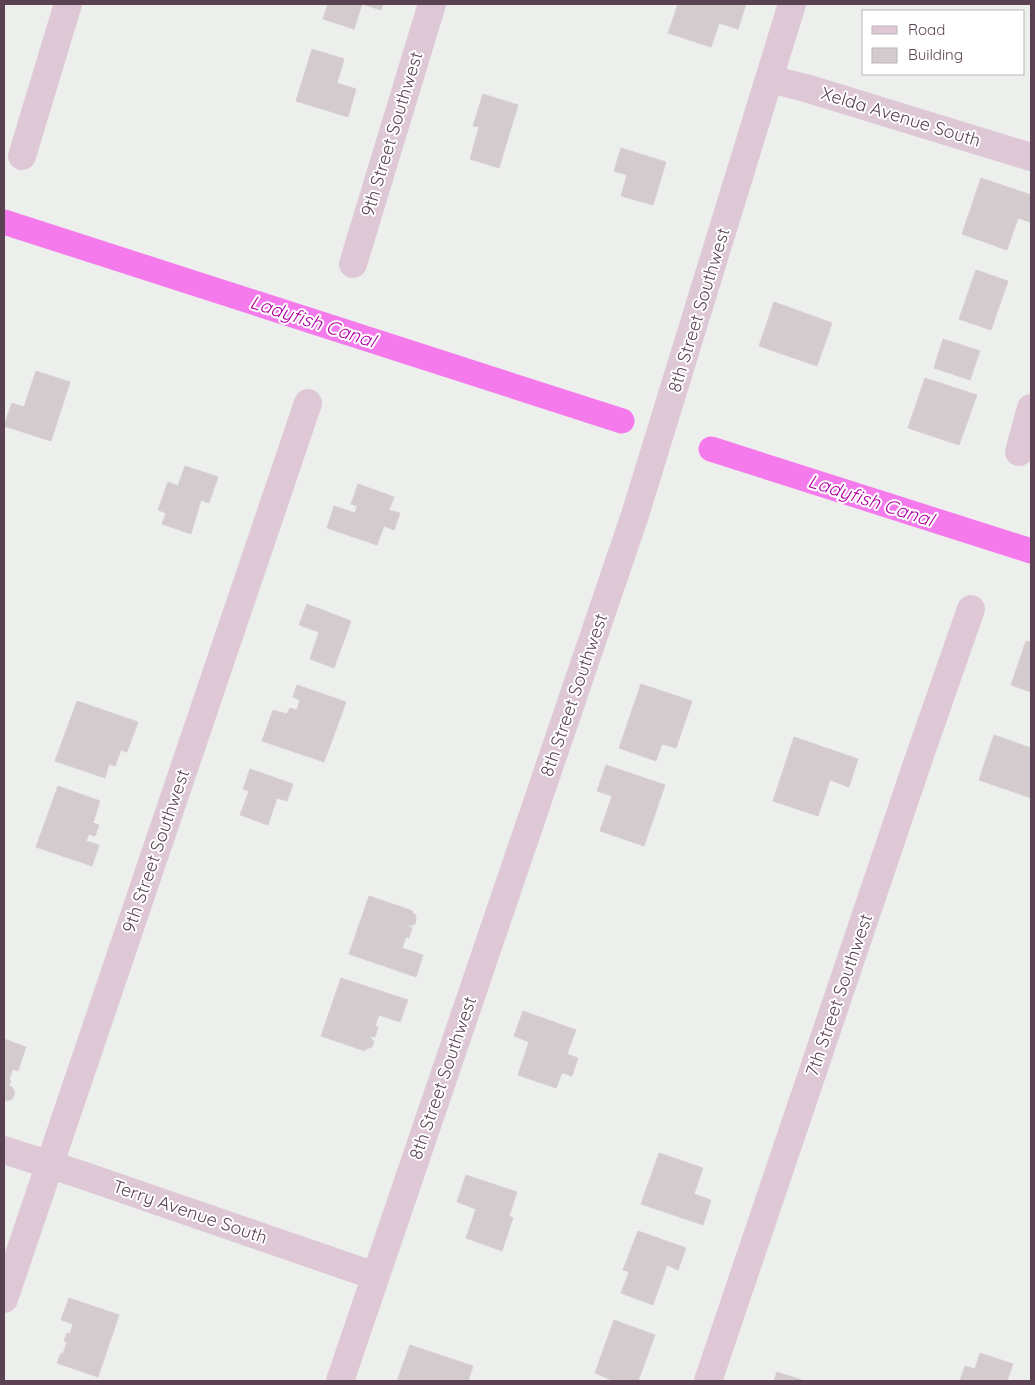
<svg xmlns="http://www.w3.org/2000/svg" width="1035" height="1385" viewBox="0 0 1035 1385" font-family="Quicksand,sans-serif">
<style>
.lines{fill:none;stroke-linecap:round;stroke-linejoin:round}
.canal{stroke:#f57bec;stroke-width:25}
.building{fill:#d4cbce;stroke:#d8cfd3}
.minor{stroke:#dec8d6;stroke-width:28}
.labels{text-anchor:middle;stroke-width:4;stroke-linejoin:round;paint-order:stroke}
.street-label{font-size:18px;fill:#5b4252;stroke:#fff}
.water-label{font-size:19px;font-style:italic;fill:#b000a2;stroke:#fff}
</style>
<rect width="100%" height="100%" fill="#ecefeb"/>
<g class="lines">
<g class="canal">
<path d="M 4,222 L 622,421"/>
<path d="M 711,449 L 1031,551"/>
</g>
</g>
<g class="building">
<path d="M 326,4 L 383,4 L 381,10 L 362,4 L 354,29 L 323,19 L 328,4 Z"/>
<path d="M 678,4 L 746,4 L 738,29 L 719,23 L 711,47 L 668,33 Z"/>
<path d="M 312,49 L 344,59 L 337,83 L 356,89 L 348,117 L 296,101 Z"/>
<path d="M 483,94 L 518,105 L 499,168 L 470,159 L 479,127 L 473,126 Z"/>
<path d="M 621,148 L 666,162 L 653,205 L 621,196 L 627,175 L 614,171 Z"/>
<path d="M 981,178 L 1031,195 L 1030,222 L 1018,218 L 1007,250 L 962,234 Z"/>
<path d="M 976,270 L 1008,281 L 991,330 L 959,319 Z"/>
<path d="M 774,302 L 832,323 L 817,366 L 759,346 Z"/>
<path d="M 943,339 L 980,351 L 970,380 L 934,368 Z"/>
<path d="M 36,371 L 70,382 L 51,441 L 4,426 L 12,403 L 24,407 Z"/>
<path d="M 925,378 L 977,395 L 959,445 L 908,428 Z"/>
<path d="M 185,466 L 218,477 L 209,503 L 201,500 L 191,534 L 162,524 L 166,513 L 158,510 L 168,482 L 178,486 Z"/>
<path d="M 358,484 L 394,497 L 389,510 L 400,513 L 394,530 L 384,526 L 377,545 L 327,528 L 334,506 L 355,513 L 357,506 L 351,504 Z"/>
<path d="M 307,604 L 351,621 L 334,668 L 310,659 L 319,632 L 299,625 Z"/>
<path d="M 1026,641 L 1031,642 L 1031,692 L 1011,685 Z"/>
<path d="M 641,684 L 692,701 L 676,748 L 662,744 L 656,761 L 619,748 Z"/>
<path d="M 297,685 L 346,702 L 324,762 L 262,741 L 273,710 L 287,714 L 290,708 L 297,710 L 300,700 L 293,697 Z"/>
<path d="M 77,701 L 138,722 L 127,752 L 121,750 L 115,766 L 109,764 L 105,778 L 55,761 Z"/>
<path d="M 994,735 L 1031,748 L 1031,798 L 979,780 Z"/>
<path d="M 794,737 L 858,759 L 849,787 L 830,780 L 818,816 L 773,801 Z"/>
<path d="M 606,765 L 665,785 L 644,846 L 600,831 L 612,796 L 597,791 Z"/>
<path d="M 250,769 L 293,784 L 287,801 L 277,798 L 268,825 L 240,815 L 249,791 L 243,789 Z"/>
<path d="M 58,786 L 100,801 L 93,823 L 99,825 L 95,836 L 89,834 L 86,841 L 99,845 L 92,866 L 36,847 Z"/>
<path d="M 369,896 L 413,911 L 412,913 L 415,914 L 416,918 L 415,924 L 411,926 L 408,925 L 407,926 L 412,928 L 409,938 L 406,937 L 402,948 L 423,955 L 416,977 L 349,954 Z"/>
<path d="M 341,978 L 408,1000 L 400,1022 L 379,1015 L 375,1026 L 378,1027 L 375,1037 L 370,1036 L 370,1037 L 374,1042 L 372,1047 L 366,1049 L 365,1051 L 321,1036 Z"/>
<path d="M 523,1011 L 576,1030 L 567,1054 L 578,1058 L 572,1076 L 562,1073 L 556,1088 L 518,1075 L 529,1042 L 514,1036 Z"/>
<path d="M 4,1039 L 26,1047 L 18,1071 L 13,1069 L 9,1080 L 11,1081 L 9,1086 L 12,1087 L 15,1093 L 12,1099 L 7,1101 L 4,1100 Z"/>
<path d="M 659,1153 L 703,1168 L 694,1194 L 711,1200 L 703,1225 L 641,1204 Z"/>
<path d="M 466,1175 L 517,1192 L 509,1216 L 513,1218 L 502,1251 L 466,1238 L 476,1209 L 457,1202 Z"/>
<path d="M 638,1231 L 686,1248 L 678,1270 L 667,1265 L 653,1305 L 621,1293 L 629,1272 L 623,1270 Z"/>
<path d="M 69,1298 L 119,1315 L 98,1377 L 57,1363 L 61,1353 L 63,1354 L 67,1342 L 64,1341 L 67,1333 L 70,1334 L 73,1324 L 61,1320 Z"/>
<path d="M 614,1320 L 655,1335 L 638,1381 L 614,1381 L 595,1373 Z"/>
<path d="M 410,1345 L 473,1366 L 468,1381 L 397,1381 Z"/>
<path d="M 980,1353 L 1013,1364 L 1007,1381 L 960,1381 L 965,1366 L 975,1369 Z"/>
<path d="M 777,1372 L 805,1381 L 774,1381 Z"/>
</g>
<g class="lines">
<g class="minor">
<path d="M 770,79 L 809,89 L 1031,157"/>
<path d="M 22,156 L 68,4"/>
<path d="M 353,264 L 432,4"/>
<path d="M 1019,452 L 1031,408"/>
<path d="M 4,1150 L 79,1174 L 375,1276"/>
<path d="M 4,1299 L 308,403"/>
<path d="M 340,1381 L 635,515 L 792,4"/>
<path d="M 708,1381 L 919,758 L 971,609"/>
</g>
</g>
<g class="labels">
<g class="street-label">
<text transform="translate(901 117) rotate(17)" y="6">Xelda Avenue South</text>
<text transform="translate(392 134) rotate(-73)" y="6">9th Street Southwest</text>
<text transform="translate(699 310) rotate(-73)" y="6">8th Street Southwest</text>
<text transform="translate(574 695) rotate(-71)" y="6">8th Street Southwest</text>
<text transform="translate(156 851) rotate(-71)" y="6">9th Street Southwest</text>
<text transform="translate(839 995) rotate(-71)" y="6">7th Street Southwest</text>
<text transform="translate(443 1078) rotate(-71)" y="6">8th Street Southwest</text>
<text transform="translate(190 1212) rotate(19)" y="6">Terry Avenue South</text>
</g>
<g class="water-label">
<text transform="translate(313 321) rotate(18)" y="7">Ladyfish Canal</text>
<text transform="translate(871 500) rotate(18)" y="7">Ladyfish Canal</text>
</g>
</g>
<rect width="1035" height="1385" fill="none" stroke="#5b4252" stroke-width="10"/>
<rect x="862" y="10" width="162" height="65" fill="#ffffff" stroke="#bdb3ba"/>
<rect x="872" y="26" width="25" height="8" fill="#dec8d6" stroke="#bdb3ba"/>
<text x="908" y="35" font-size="15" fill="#5b4252">Road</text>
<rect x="872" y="48" width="25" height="15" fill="#d4cbce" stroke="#bdb3ba"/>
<text x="908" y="60" font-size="15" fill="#5b4252">Building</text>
</svg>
